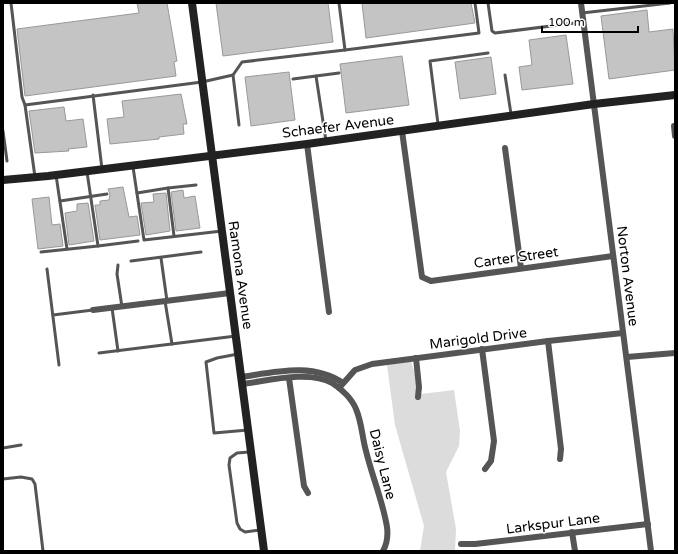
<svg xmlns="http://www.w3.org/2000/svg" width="678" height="554" viewBox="0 0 678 554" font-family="'Varela Round',sans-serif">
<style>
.green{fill:#dcdcdc}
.building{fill:#c4c4c4;stroke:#999}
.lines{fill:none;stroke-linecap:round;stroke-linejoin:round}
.lane{stroke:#555;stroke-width:3}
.street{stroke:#555;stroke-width:6}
.secondary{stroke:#222;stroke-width:8}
.labels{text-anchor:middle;stroke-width:3;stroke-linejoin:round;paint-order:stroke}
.street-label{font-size:14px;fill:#000;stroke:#fff}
</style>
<rect width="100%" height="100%" fill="#fff"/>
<path class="green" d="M 411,361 L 421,394 L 454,390 L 460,431 L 459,446 L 446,472 L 456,529 L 455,551 L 420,551 L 424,526 L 395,425 L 387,365 Z"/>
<g class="building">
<path d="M 137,3 L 167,3 L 177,61 L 174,62 L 176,76 L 25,96 L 17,29 L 139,13 Z"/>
<path d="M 216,3 L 328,3 L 333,42 L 223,56 Z"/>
<path d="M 362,3 L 471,3 L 475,23 L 366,38 Z"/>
<path d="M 647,10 L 649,32 L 673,29 L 675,70 L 609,79 L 601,16 Z"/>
<path d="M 566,35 L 573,84 L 522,90 L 519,67 L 532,65 L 529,40 Z"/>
<path d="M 402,56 L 409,105 L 346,113 L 340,64 Z"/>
<path d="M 491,57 L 496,94 L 460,99 L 455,62 Z"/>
<path d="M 289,72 L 295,120 L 251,126 L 245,77 Z"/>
<path d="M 181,94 L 187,124 L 183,124 L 184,134 L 159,137 L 159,139 L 110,144 L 107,119 L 124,117 L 122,101 Z"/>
<path d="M 64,107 L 66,121 L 83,119 L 87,147 L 68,149 L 69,151 L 35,153 L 29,111 Z"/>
<path d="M 123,187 L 129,217 L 137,216 L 140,235 L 100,240 L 95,205 L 100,205 L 100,201 L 109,200 L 110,194 L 108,189 Z"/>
<path d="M 183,190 L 184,198 L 195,196 L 200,228 L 176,231 L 171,192 Z"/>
<path d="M 166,193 L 170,231 L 146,235 L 141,203 L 154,202 L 153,194 Z"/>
<path d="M 49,197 L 52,225 L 60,224 L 63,246 L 38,249 L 32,199 Z"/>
<path d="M 88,203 L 94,241 L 69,245 L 65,213 L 77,211 L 77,204 Z"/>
</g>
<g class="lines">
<g class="lane">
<path d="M 11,3 L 22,97 L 25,105 L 35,177"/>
<path d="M 488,3 L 492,31 L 495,33 L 583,22"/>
<path d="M 582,13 L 670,3"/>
<path d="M 345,50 L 479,33 L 475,3"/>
<path d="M 233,75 L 239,125"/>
<path d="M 505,75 L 511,114"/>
<path d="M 316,76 L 326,141"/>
<path d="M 293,79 L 339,73"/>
<path d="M 93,95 L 102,169"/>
<path d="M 25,105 L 202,82 L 233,75 L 242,62 L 345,50 L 339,3"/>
<path d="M 438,124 L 430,61 L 488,53"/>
<path d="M 3,131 L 7,161"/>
<path d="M 133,167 L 144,240 L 222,231"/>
<path d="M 56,175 L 67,249"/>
<path d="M 168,188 L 196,185"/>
<path d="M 137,193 L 168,188 L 174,236"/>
<path d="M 60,201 L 107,194"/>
<path d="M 98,246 L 138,241"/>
<path d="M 41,252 L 98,246 L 87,172"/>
<path d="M 161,258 L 167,301"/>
<path d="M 131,261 L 201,252"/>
<path d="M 118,265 L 117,274 L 122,307"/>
<path d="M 47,269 L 59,365"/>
<path d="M 165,301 L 172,344"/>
<path d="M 112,308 L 118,351"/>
<path d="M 53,315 L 93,310"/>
<path d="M 99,353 L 236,336"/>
<path d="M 238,354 L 217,358 L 206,362 L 214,433 L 248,430"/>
<path d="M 3,448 L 21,445"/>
<path d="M 249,452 L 237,453 L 230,458 L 229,465 L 237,523 L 240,529 L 245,532 L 260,530"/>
<path d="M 3,479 L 21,477 L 32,479 L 35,484 L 43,551"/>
</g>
<g class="street">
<path d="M 581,3 L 651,551"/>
<path d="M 674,126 L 675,136"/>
<path d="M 402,131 L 422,277 L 431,281 L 613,256"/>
<path d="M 307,144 L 329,312"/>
<path d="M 505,148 L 521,268"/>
<path d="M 93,310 L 230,293"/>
<path d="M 548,341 L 561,449 L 560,459"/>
<path d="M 482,349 L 494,441 L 491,461 L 485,469"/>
<path d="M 627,357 L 675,353"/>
<path d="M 416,358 L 419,387 L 418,397"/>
<path d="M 241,377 C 275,372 313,362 343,383"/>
<path d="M 289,378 L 304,486 L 308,493"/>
<path d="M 242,384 C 267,381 309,370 332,383 C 342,389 352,399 356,409 C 362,423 362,437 366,451 C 372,476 383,502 387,527 C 388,535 387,544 383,551"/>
<path d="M 339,388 L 355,370 L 372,364 L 548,341 L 623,333"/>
<path d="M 572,532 L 575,551"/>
<path d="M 461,544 L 475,544 L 648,524"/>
</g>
<g class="secondary">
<path d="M 192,3 L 264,551"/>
<path d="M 3,180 L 48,176 L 307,144 L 594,104 L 675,95"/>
</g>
</g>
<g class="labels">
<g class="street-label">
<text transform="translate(338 126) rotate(-7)" y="5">Schaefer Avenue</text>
<text transform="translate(516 257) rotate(-8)" y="5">Carter Street</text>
<text transform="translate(241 275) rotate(82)" y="5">Ramona Avenue</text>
<text transform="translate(628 276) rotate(83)" y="5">Norton Avenue</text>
<text transform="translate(478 338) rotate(-7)" y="5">Marigold Drive</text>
<text transform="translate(383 464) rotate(76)" y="5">Daisy Lane</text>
<text transform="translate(553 523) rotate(-7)" y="5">Larkspur Lane</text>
</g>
</g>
<rect width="678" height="554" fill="none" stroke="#000000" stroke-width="8"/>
<path d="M542 26v6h96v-6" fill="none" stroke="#000000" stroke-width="2"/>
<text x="548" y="26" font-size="12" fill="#000000" stroke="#ffffff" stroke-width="3" paint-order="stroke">100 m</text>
</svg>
